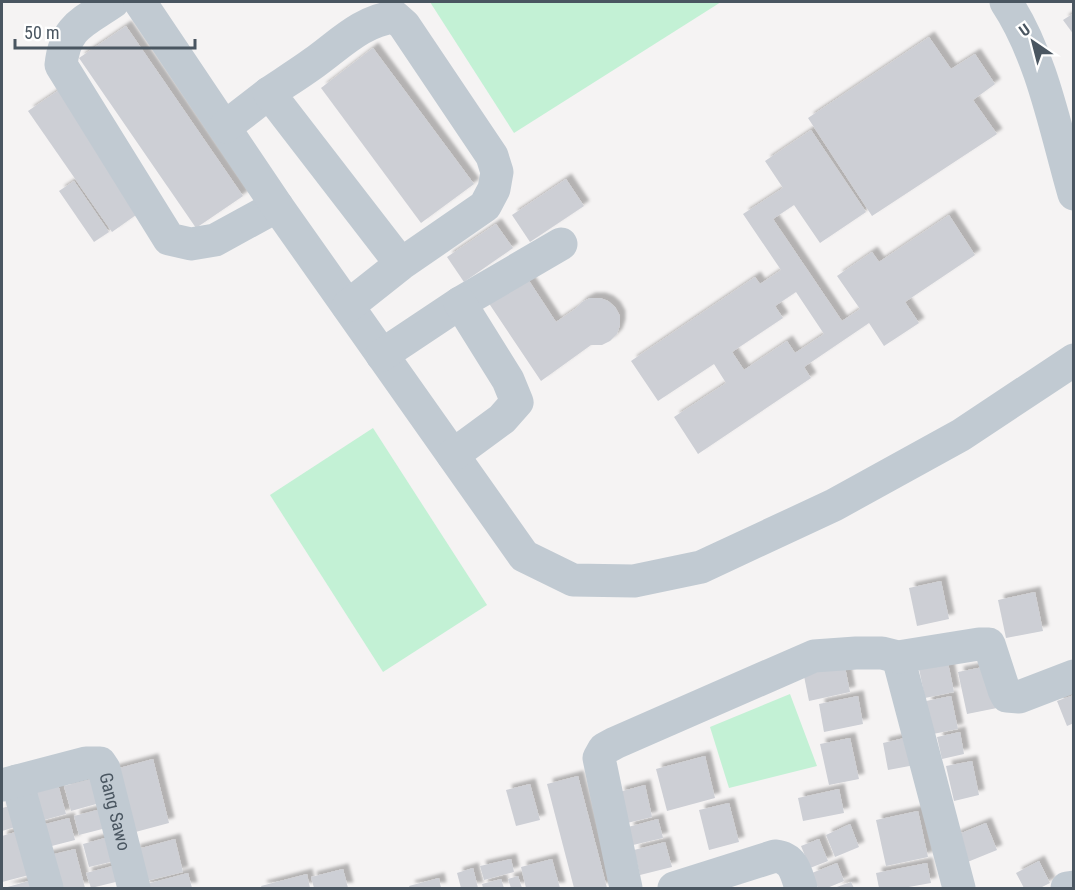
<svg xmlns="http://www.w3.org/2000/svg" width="1075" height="890" viewBox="0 0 1075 890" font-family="'Roboto Condensed',sans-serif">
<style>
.green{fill:#c3f1d5}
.building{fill:#cdcfd5;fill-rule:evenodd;filter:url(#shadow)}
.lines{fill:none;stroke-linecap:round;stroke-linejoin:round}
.minor{stroke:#c1cad2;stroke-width:33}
.labels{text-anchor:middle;stroke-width:4.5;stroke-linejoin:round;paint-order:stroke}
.street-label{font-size:18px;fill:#4a5661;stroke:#fff}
</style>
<defs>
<filter id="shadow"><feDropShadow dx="5.5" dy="-5.5" stdDeviation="1.5" flood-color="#0004"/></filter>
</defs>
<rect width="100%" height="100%" fill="#f5f3f3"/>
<g class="green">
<path d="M 430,2 L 721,2 L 514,133 Z"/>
<path d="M 373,428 L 487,605 L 383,672 L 270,495 Z"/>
<path d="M 790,694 L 817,766 L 729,788 L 710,727 Z"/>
</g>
<g class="building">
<path d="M 1074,13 L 1074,35 L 1063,20 Z"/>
<path d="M 126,26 L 243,196 L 196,228 L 79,58 Z"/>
<path d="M 929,37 L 951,69 L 975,54 L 995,84 L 973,100 L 997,134 L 872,216 L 808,118 Z"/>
<path d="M 373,48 L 474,184 L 421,223 L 321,88 Z"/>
<path d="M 59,90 L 143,210 L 112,232 L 28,111 Z"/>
<path d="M 811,130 L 866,212 L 820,243 L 794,205 L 773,219 L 842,321 L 860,309 L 837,276 L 872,252 L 879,262 L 949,215 L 975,255 L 905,302 L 919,323 L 884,346 L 869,323 L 804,367 L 811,378 L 698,454 L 674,417 L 726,383 L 714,364 L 658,401 L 631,361 L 755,277 L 760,284 L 781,270 L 743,214 L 783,188 L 765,161 ZM 796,292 L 824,334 L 795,353 L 787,341 L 744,370 L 732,352 L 783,318 L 775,306 Z"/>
<path d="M 566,179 L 584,206 L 530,242 L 512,215 Z"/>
<path d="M 74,181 L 109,232 L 94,242 L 59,191 Z"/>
<path d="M 496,224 L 513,248 L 464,282 L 447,257 Z"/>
<path d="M 522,270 L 556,322 L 575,309 L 582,302 L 590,298 L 600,298 L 608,301 L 615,307 L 620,316 L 620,325 L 617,334 L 610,341 L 602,345 L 591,345 L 541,381 L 484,296 Z"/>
<path d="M 941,581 L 949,619 L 917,626 L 909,588 Z"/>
<path d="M 1035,592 L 1043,631 L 1006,638 L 998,600 Z"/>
<path d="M 946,653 L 954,692 L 925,698 L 917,659 Z"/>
<path d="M 844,662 L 850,692 L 809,701 L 803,671 Z"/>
<path d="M 988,666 L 997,708 L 967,714 L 958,672 Z"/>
<path d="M 1074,695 L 1074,723 L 1067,726 L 1057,701 Z"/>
<path d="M 858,696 L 863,724 L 824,732 L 819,704 Z"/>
<path d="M 951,696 L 958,729 L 933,734 L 926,701 Z"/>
<path d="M 960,732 L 964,754 L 942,759 L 937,737 Z"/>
<path d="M 909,737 L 915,765 L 888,770 L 883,743 Z"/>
<path d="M 850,738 L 859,779 L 829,785 L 820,744 Z"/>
<path d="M 705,756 L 715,798 L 667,811 L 656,769 Z"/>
<path d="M 153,759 L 169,823 L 128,834 L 112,770 Z"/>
<path d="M 972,761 L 979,795 L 954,801 L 946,766 Z"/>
<path d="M 578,776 L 607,888 L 574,888 L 547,784 Z"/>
<path d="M 100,777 L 107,801 L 71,811 L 64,786 Z"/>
<path d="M 58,784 L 66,814 L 33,823 L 25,792 Z"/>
<path d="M 530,784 L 540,820 L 516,826 L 506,790 Z"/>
<path d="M 645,785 L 652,817 L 627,823 L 619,792 Z"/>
<path d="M 839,789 L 844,813 L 803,821 L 798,798 Z"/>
<path d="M 729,803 L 739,842 L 709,850 L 699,810 Z"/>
<path d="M 14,805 L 19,826 L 2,831 L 2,808 Z"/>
<path d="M 109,807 L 114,826 L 79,835 L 74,816 Z"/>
<path d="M 918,811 L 928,857 L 886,866 L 876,820 Z"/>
<path d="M 69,818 L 75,840 L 40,849 L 34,827 Z"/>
<path d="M 658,819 L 663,838 L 633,845 L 628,827 Z"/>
<path d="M 986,823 L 997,850 L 965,863 L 954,836 Z"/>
<path d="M 850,824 L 859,847 L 835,857 L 826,835 Z"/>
<path d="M 22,830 L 33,874 L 2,882 L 2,836 Z"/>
<path d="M 116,835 L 123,859 L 89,867 L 83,844 Z"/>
<path d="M 175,839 L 183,872 L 142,882 L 134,850 Z"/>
<path d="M 819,839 L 828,861 L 810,868 L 801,846 Z"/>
<path d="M 665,842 L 672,867 L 640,875 L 634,850 Z"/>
<path d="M 75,849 L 85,888 L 50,888 L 42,857 Z"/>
<path d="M 511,859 L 514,872 L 484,880 L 480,866 Z"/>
<path d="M 552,859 L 560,888 L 526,888 L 521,867 Z"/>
<path d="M 1039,861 L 1050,883 L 1040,888 L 1024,888 L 1016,873 Z"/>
<path d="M 837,863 L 844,881 L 827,888 L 818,888 L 812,873 Z"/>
<path d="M 927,863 L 931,883 L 903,888 L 879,888 L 876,873 Z"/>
<path d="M 120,864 L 124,880 L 91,888 L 86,873 Z"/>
<path d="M 473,868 L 478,888 L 461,888 L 457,873 Z"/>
<path d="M 343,869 L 348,888 L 314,888 L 311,877 Z"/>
<path d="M 188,873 L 192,888 L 144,888 L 143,885 Z"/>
<path d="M 307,874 L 310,888 L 262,888 L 261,886 Z"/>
<path d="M 518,876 L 522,888 L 511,888 L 508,879 Z"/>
<path d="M 439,878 L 441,888 L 410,888 L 409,886 Z"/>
<path d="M 36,879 L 39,888 L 4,888 Z"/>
<path d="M 501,879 L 504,888 L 483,888 L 482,884 Z"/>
<path d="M 851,882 L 854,888 L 834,888 Z"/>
</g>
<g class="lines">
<g class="minor">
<path d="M 113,2 C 84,22 65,26 61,65 L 169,239 L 191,244 L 215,240 L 277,206"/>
<path d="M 140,2 L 277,206 L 524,556 L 573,580 L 634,581 L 701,567 L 834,505 L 961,435 L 1074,360"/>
<path d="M 1006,2 C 1042,56 1056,132 1074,194"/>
<path d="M 225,127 L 269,93"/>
<path d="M 348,306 L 401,264 L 485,206 L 494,189 L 497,172 L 492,156 L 404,25 L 395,17 C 363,20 340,44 315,62 C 300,73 284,83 269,93 L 401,264"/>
<path d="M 382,355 L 460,303 L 561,244"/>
<path d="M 453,455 L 502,419 L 517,402 L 508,380 L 460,303"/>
<path d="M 898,657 L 959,888"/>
<path d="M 17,781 L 47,888"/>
<path id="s1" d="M 2,785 L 86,763 L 100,763 L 104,769 L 134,888"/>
<path d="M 626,888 L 599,758 L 604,749 L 615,743 L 814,656 L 856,653 L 882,653 L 898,657 L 979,644 L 989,644 L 1004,690 L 1007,696 L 1019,697 L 1074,676"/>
<path d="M 674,888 L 775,856 C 794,858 796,873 801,888"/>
<path d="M 1067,888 L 1074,887"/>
</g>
</g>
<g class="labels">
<g class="street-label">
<text dy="6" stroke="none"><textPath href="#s1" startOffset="152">Gang Sawo</textPath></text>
</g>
</g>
<rect width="1075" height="890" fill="none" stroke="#4a5661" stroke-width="6"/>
<g transform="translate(1033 42) rotate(325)" stroke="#ffffff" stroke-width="4.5" paint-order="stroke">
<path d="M0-4.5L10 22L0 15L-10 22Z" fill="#4a5661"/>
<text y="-9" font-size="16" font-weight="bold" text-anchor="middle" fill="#4a5661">U</text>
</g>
<path d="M15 39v9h180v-9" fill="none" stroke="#4a5661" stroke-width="3"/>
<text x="24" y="39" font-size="18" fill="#4a5661" stroke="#ffffff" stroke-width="4.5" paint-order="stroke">50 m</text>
</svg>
